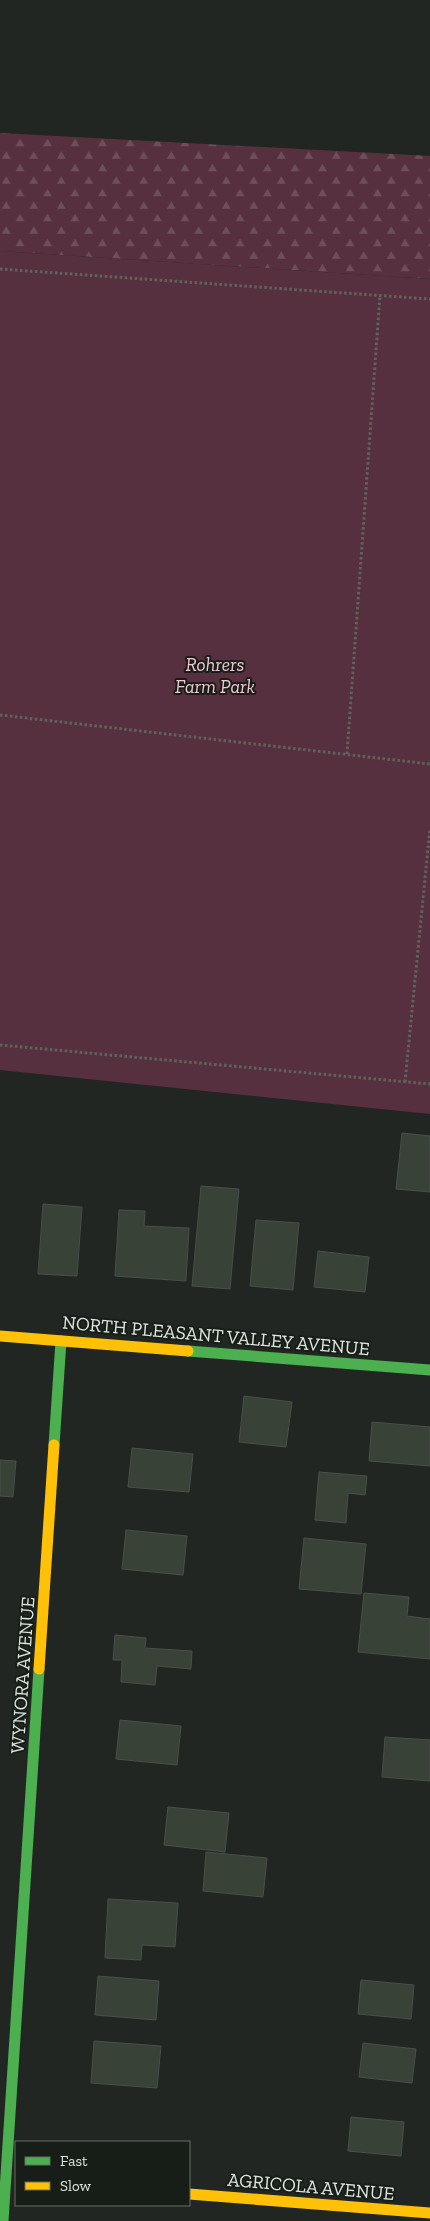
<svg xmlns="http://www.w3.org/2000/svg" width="430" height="2221" viewBox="0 0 430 2221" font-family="'Zilla Slab',serif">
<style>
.forest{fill:url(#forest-firs)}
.park{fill:#57303f}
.building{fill:#384237;stroke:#4b4e4b}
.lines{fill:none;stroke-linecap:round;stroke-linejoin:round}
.path{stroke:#5e635e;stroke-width:3;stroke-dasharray:2.5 2.5;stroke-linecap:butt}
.fast{stroke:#4caf50;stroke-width:11}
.slow{stroke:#ffc107;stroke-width:11}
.labels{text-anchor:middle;stroke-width:4;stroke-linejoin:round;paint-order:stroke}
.park-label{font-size:19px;font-style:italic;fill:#f3c7d6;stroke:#171e17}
.street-label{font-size:19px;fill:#dfe4df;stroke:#171e17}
</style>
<defs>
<pattern id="forest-firs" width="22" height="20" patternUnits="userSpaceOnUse" patternTransform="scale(1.25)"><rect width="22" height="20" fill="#57303f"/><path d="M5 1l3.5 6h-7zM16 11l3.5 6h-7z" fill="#6f4e5a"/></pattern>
</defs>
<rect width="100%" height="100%" fill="#222622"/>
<path class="forest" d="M 0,133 L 430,156 L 430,279 L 0,251 Z"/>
<path class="park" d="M 0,251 L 430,279 L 430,1114 L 0,1070 Z"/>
<g class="building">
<path d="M 402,1133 L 430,1136 L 430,1192 L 396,1189 Z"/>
<path d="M 201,1186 L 239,1189 L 230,1289 L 192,1286 Z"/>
<path d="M 43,1204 L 82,1207 L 77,1276 L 38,1274 Z"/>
<path d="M 119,1210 L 145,1211 L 144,1226 L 189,1228 L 186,1281 L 115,1276 Z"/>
<path d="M 256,1220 L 299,1223 L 293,1290 L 250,1286 Z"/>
<path d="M 318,1251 L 369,1257 L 365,1292 L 314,1287 Z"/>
<path d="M 244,1396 L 292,1402 L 286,1447 L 239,1442 Z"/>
<path d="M 372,1422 L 430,1427 L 430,1466 L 369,1461 Z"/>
<path d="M 132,1448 L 193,1454 L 189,1492 L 128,1487 Z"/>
<path d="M 0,1460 L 16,1461 L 13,1497 L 0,1496 Z"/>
<path d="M 319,1472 L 367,1476 L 365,1495 L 348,1493 L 346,1523 L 315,1520 Z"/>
<path d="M 126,1530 L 187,1536 L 183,1575 L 122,1569 Z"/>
<path d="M 304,1538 L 366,1544 L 361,1594 L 299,1589 Z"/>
<path d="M 364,1593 L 409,1597 L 407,1616 L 430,1619 L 430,1659 L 358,1652 Z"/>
<path d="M 115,1635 L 146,1638 L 145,1648 L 192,1651 L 191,1669 L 157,1666 L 155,1685 L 121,1682 L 122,1660 L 113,1660 Z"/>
<path d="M 120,1720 L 181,1726 L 177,1765 L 116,1759 Z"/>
<path d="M 385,1737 L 430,1740 L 430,1781 L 382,1777 Z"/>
<path d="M 168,1807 L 229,1813 L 225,1852 L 164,1845 Z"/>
<path d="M 206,1852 L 267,1858 L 263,1897 L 203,1891 Z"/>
<path d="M 108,1899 L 178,1903 L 175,1947 L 142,1945 L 141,1960 L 105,1958 Z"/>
<path d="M 98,1976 L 159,1981 L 156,2020 L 95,2015 Z"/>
<path d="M 361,1980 L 414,1985 L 411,2019 L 358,2014 Z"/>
<path d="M 94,2041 L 161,2046 L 157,2088 L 91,2083 Z"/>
<path d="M 363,2043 L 416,2049 L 412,2083 L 359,2077 Z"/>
<path d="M 351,2117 L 404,2122 L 401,2156 L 348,2151 Z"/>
</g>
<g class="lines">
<g class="path">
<path d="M 0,269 L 430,299"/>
<path d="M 0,715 L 430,764"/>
<path d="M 347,754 L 380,295"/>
<path d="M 0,1045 L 430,1084"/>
<path d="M 405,1082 L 430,828"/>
</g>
<g class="fast">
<path d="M 188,1351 L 430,1370"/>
<path d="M 54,1445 L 61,1341"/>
<path d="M 3,2221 L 39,1669"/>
</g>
<g class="slow">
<path d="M 0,1336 L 188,1351"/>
<path d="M 39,1669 L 54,1445"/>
<path d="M 189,2194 L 430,2213"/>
</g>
</g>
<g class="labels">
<g class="park-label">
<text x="215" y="671">Rohrers<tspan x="215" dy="22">Farm Park</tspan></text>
</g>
<g class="street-label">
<text transform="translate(216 1335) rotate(5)" y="7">NORTH PLEASANT VALLEY AVENUE</text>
<text transform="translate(22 1675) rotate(-86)" y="7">WYNORA AVENUE</text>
<text transform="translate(311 2186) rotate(5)" y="7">AGRICOLA AVENUE</text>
</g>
</g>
<rect x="15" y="2141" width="175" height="65" fill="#171e17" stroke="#676d67"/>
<rect x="25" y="2157" width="25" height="8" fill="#4caf50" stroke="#676d67"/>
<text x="60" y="2166" font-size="15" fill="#dfe4df">Fast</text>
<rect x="25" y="2182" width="25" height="8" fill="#ffc107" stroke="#676d67"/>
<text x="60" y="2191" font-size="15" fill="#dfe4df">Slow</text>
</svg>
